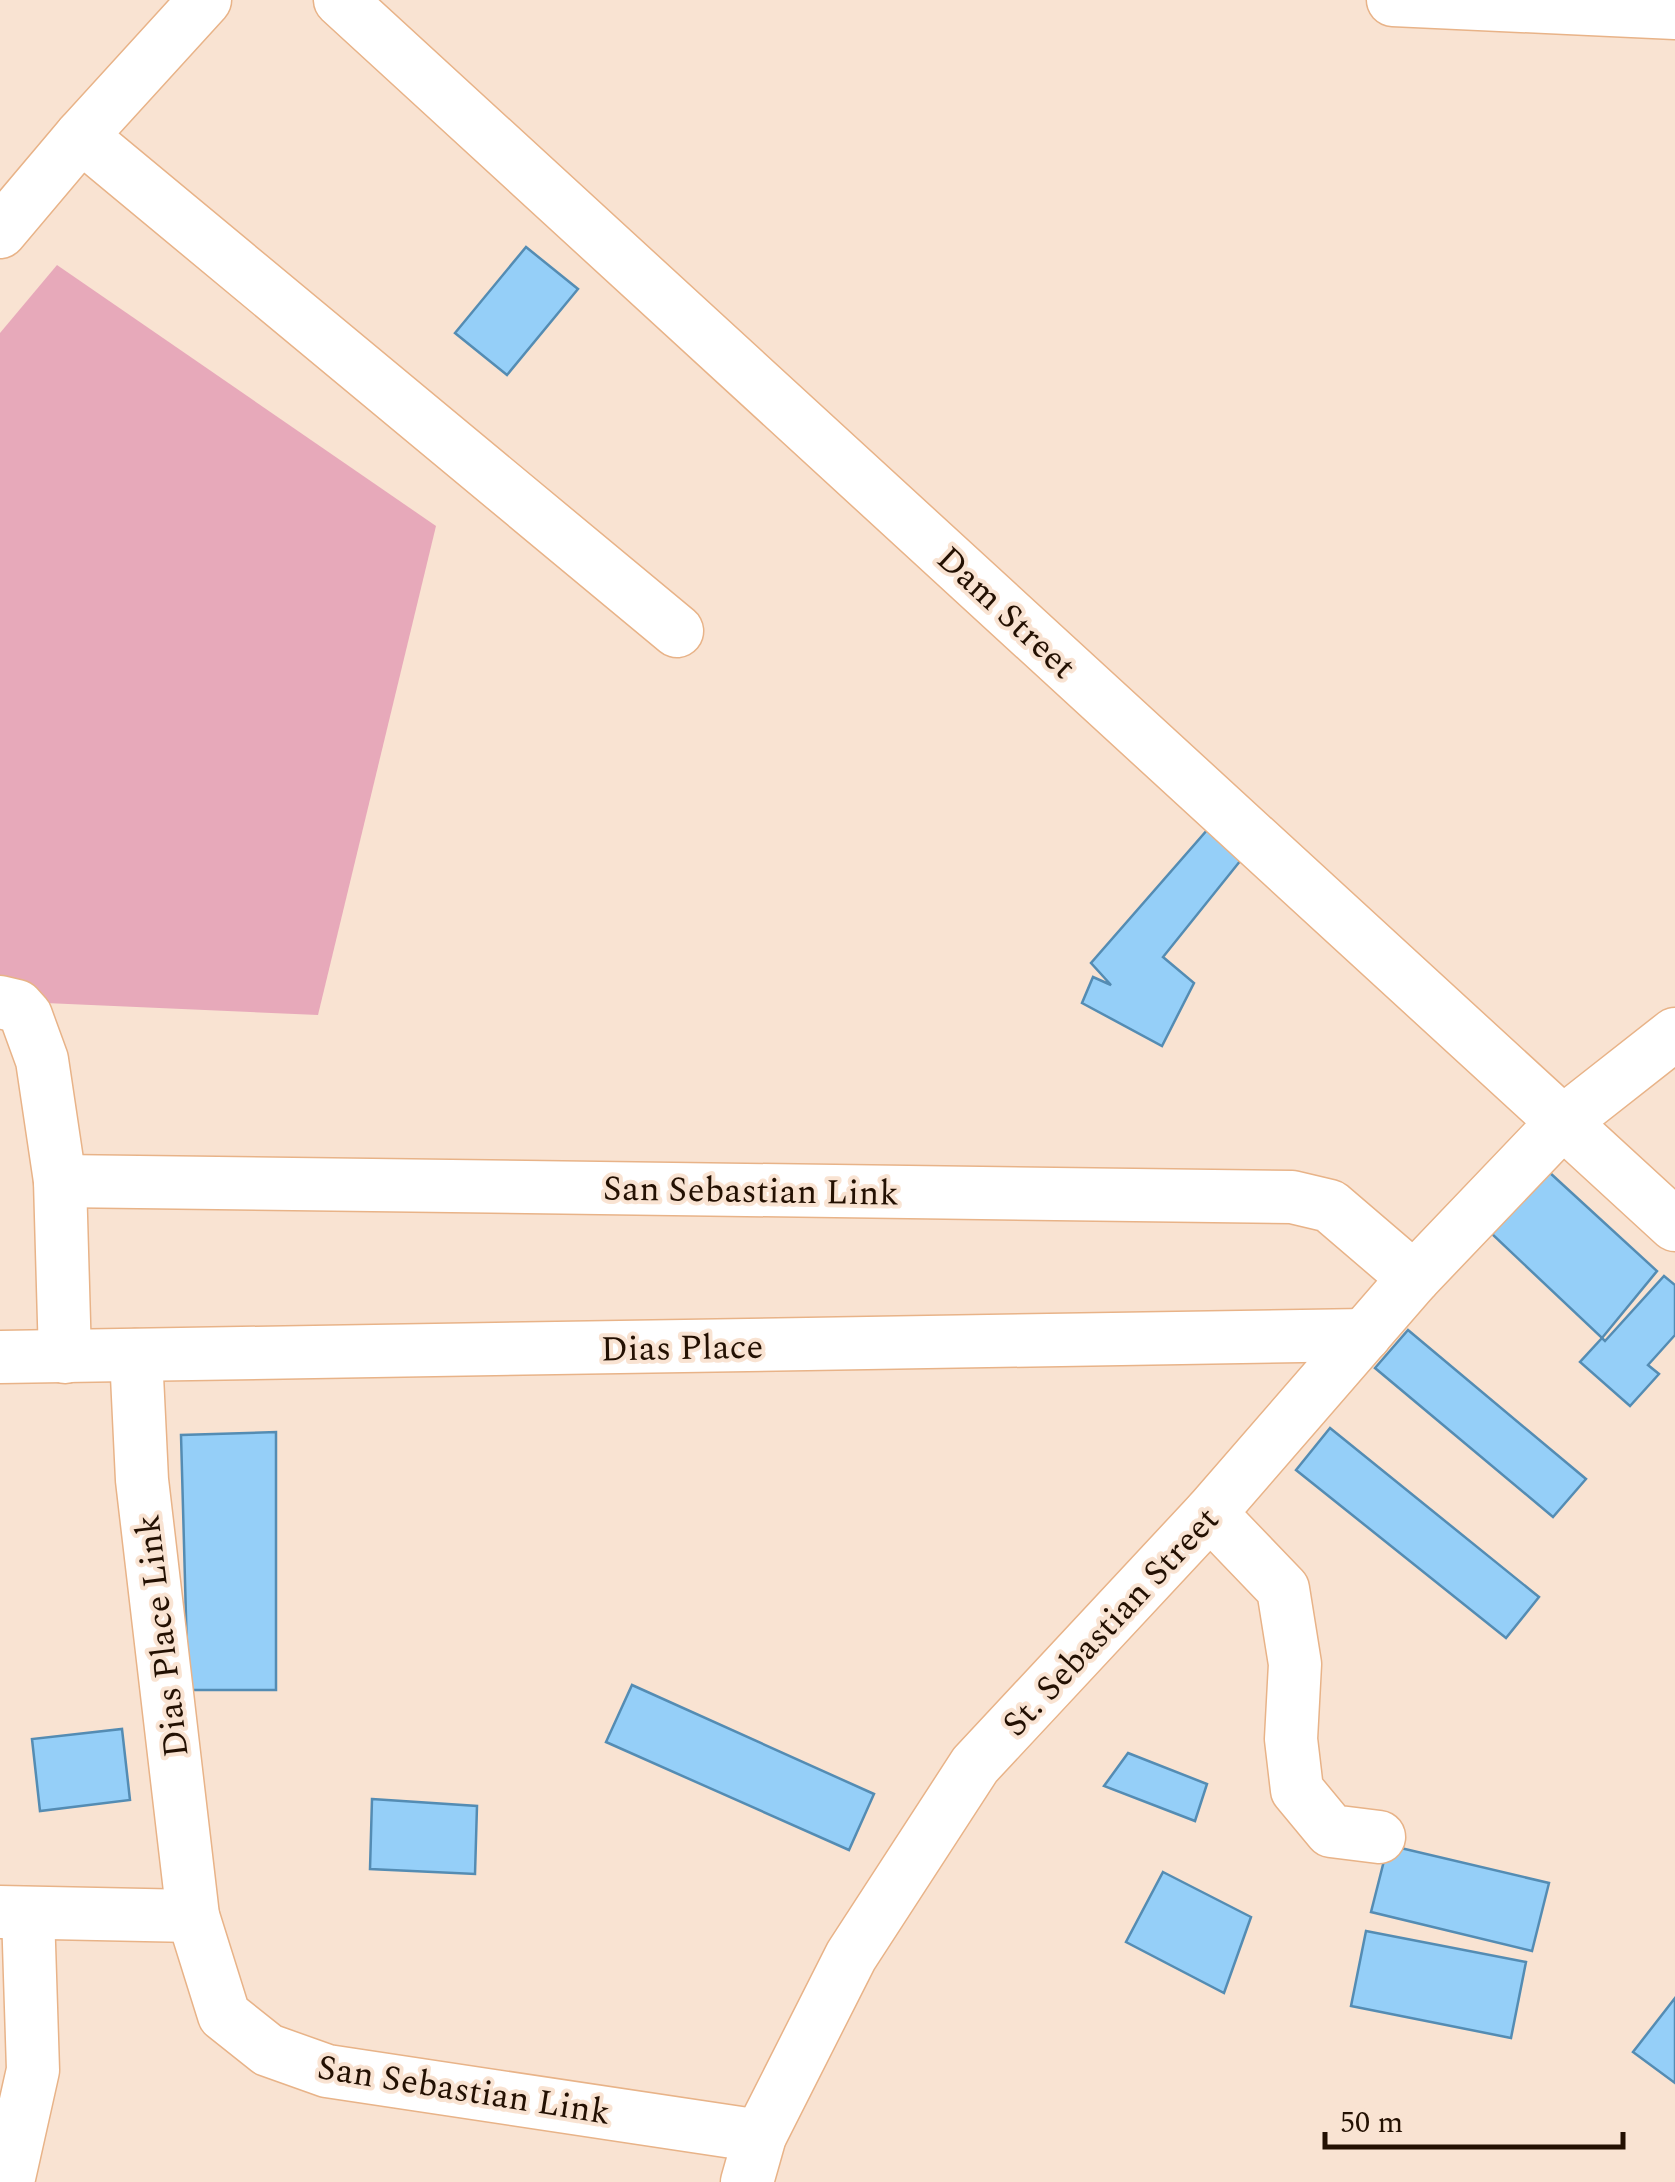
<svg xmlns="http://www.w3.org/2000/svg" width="1675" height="2182" viewBox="0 0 1675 2182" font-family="Spectral,serif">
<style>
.green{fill:#e7a9ba}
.building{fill:#95cff8;stroke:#548cb3;stroke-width:2.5}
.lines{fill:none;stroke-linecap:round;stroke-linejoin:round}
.minor-casing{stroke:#e8b388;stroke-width:55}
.minor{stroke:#fff;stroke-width:52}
.labels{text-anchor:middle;stroke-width:8;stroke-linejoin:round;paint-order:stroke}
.street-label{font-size:35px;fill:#231002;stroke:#f9e3d2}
</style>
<rect width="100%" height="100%" fill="#f9e3d2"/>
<path class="green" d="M 57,265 L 436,526 L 318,1015 L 0,1001 L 0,333 Z"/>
<g class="building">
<path d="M 526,247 L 578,289 L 507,375 L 455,333 Z"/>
<path d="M 1215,821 L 1249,850 L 1163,957 L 1194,983 L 1162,1046 L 1082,1003 L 1093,977 L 1111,985 L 1091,963 Z"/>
<path d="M 1549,1172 L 1657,1271 L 1602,1338 L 1492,1234 Z"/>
<path d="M 1664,1276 L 1675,1285 L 1675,1335 L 1648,1365 L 1659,1374 L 1630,1406 L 1580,1362 L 1602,1338 L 1605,1341 Z"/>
<path d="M 1408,1330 L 1586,1479 L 1553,1517 L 1375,1368 Z"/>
<path d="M 1330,1428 L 1539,1597 L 1506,1638 L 1296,1470 Z"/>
<path d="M 276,1432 L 276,1690 L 188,1690 L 181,1435 Z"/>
<path d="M 632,1685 L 874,1794 L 849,1850 L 606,1742 Z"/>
<path d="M 122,1729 L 130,1800 L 40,1811 L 32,1739 Z"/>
<path d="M 1128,1753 L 1207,1784 L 1195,1821 L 1104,1786 Z"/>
<path d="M 372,1799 L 477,1806 L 475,1874 L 370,1869 Z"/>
<path d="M 1388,1845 L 1549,1883 L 1532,1951 L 1371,1912 Z"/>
<path d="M 1163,1872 L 1251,1917 L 1224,1993 L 1126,1942 Z"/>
<path d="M 1366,1931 L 1526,1962 L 1511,2038 L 1351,2006 Z"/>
<path d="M 1675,1998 L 1675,2083 L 1633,2052 Z"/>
</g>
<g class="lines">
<defs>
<g id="minor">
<path d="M 340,0 L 1675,1225"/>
<path d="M 1393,0 L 1675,13"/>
<path d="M 81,136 L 677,631"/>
<path d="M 0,232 L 81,136 L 205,0"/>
<path d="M 0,1002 L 17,1006 L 26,1016 L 42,1060 L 60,1181 L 65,1357"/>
<path d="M 60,1181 L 1292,1197 L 1330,1206 L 1414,1278"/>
<path d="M 136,1355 L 142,1480 L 193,1916 L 224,2015 L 268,2050 L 327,2071 L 760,2136"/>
<path d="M 0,1357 L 1365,1335"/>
<path d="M 1210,1513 L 1283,1589 L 1295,1664 L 1291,1739 L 1297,1790 L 1331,1831 L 1379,1837"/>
<path d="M 0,1912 L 193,1916"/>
<path d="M 8,2182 L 33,2070 L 28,1913"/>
<path d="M 747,2182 L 760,2136 L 851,1956 L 975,1765 L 1210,1513 L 1414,1278 L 1563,1122 L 1675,1034"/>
</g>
</defs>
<use href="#minor" class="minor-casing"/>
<use href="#minor" class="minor"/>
</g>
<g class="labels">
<g class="street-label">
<text transform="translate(1007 612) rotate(43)" y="12">Dam Street</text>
<text transform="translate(751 1190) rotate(1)" y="12">San Sebastian Link</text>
<text transform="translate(682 1347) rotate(-1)" y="12">Dias Place</text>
<text transform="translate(1110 1621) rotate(-47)" y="12">St. Sebastian Street</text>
<text transform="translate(161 1636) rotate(-97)" y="12">Dias Place Link</text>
<text transform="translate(464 2089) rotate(9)" y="12">San Sebastian Link</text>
</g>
</g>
<path d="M1325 2132v15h298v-15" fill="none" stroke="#231002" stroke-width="5"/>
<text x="1340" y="2132" font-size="30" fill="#231002" stroke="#f9e3d2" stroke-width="8" paint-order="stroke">50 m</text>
</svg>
